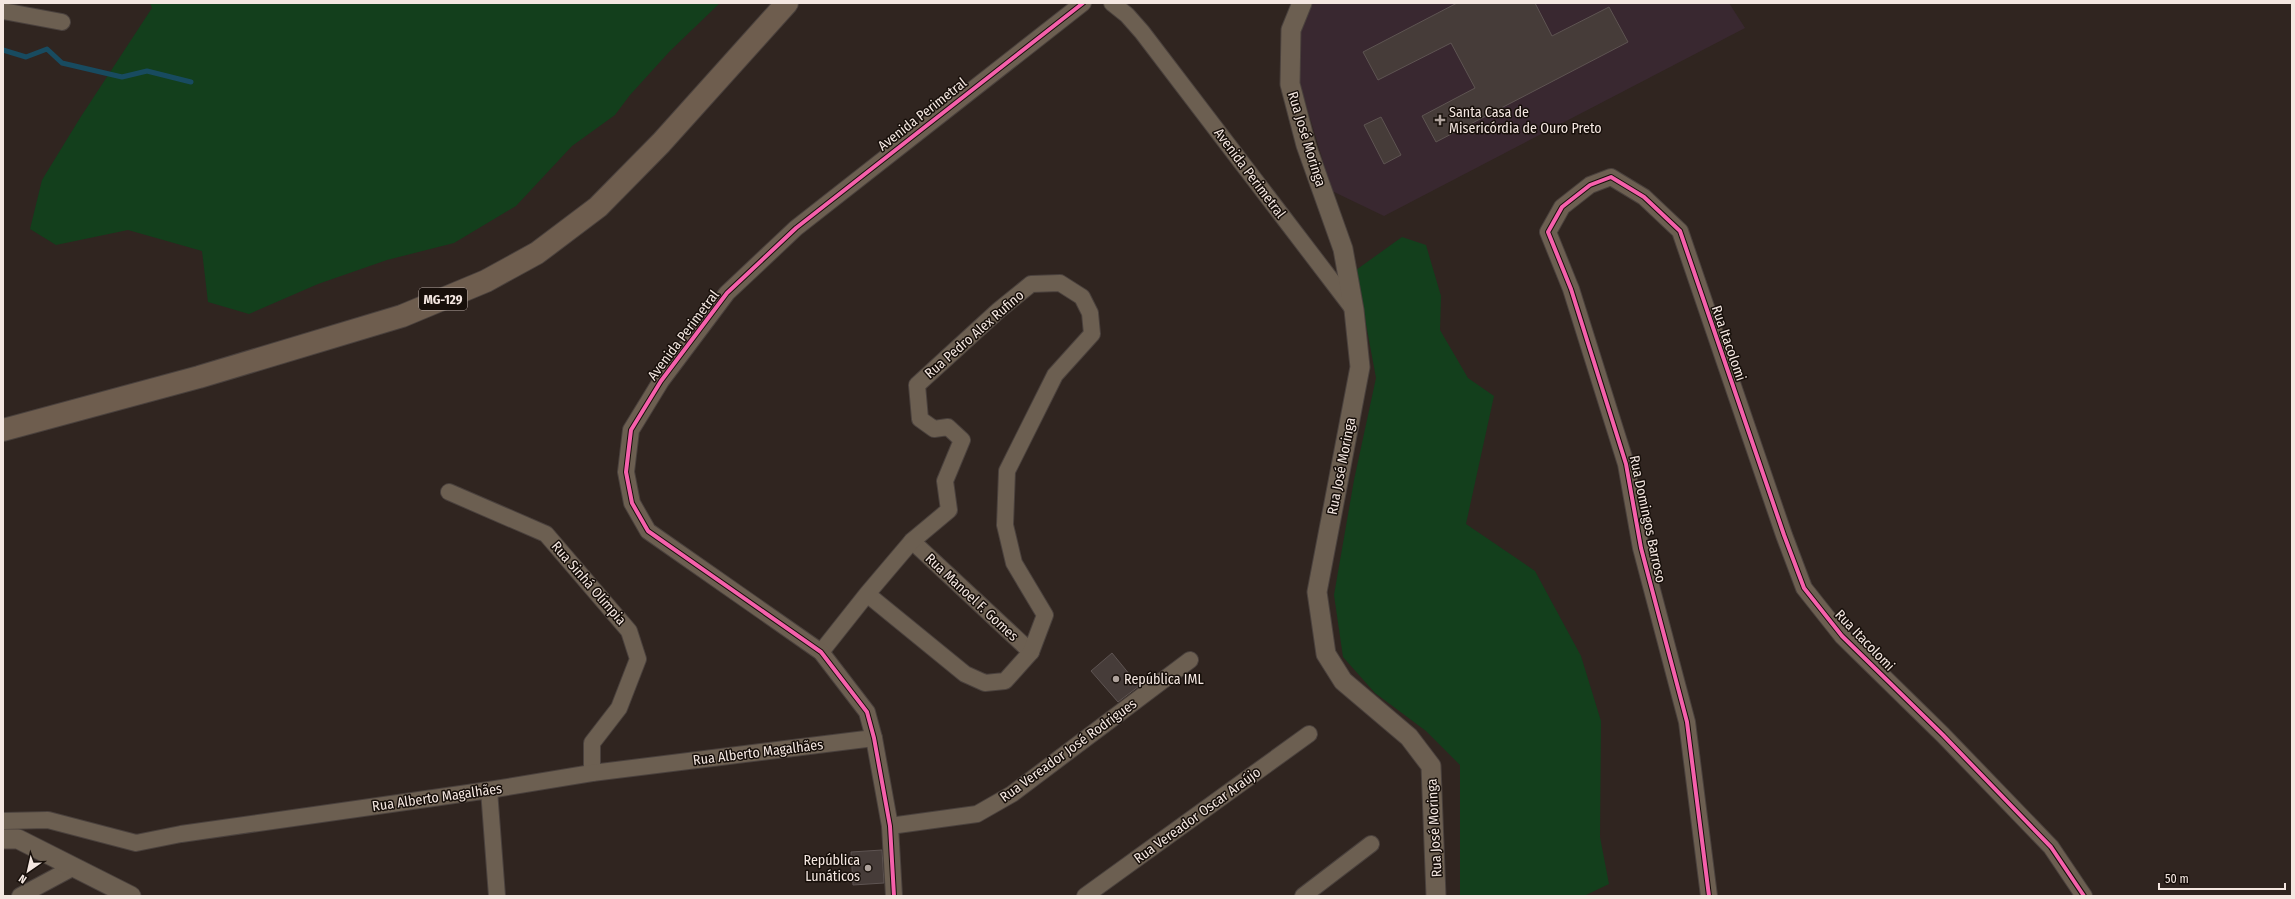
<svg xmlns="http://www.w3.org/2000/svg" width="2295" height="899" viewBox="0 0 2295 899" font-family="'Fira Sans Condensed',sans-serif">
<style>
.medical{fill:#392830}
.green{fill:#133f1c}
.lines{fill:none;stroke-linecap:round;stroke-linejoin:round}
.stream{stroke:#184b60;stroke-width:5}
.building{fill:#463c39;stroke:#5e5452}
.minor-casing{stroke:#4a413d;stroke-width:18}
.tertiary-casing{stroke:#4a413d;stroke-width:21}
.primary-casing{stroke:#4a413d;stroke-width:24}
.minor{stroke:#6c5f51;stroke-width:16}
.tertiary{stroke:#6c5f51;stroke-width:19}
.primary{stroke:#6e5d4e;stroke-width:22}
.cycleway-casing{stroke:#170f0a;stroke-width:6}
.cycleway{stroke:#f560ab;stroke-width:4}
.poi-dot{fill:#afa39d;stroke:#170f0a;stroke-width:1.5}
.labels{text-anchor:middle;stroke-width:3;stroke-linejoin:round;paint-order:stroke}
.shield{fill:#170f0a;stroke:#b2a6a0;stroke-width:1}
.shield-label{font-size:13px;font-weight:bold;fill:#f4e7e1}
.poi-label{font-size:14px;fill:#f4e7e1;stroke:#170f0a;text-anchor:start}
.street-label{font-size:14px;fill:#f4e7e1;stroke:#170f0a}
</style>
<rect width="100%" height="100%" fill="#302520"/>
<path class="medical" d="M 1295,3 L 1729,3 L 1745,28 L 1384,216 L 1332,191 L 1289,48 Z"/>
<g class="green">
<path d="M 150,3 L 720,3 L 670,51 L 630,95 L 615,115 L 572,146 L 516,206 L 454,243 L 387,260 L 318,284 L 249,314 L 208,302 L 202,251 L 128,230 L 56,245 L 30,229 L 42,180 L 80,118 L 152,8 Z"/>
<path d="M 1402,237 L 1426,245 L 1441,296 L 1440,330 L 1468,378 L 1494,396 L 1466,524 L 1535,571 L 1581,656 L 1601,721 L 1600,837 L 1609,884 L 1584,896 L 1460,896 L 1460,765 L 1426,731 L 1375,693 L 1343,657 L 1334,595 L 1354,480 L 1376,378 L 1356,270 Z"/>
</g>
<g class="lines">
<path class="stream" d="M 3,50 L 26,57 L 47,49 L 62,63 L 122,77 L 147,71 L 191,82"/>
</g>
<g class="building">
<path d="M 1457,3 L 1535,3 L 1552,36 L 1609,7 L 1628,42 L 1436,142 L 1422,116 L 1475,88 L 1451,43 L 1378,80 L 1363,52 Z"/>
<path d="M 1381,117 L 1401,155 L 1384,164 L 1364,125 Z"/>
<path d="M 1112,653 L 1139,686 L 1118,702 L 1091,671 Z"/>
<path d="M 882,850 L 884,883 L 853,885 L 851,852 Z"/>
</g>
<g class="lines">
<defs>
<g id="minor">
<path d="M 1112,3 L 1127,15 L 1142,32 L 1354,310"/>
<path d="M 3,11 L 62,22"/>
<path d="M 449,492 L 546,534 L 629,631 L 638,659 L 619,708 L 592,743 L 592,773"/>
<path d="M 912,541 L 1031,652"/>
<path d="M 821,652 L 867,594 L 965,674 L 985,683 L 1005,681 L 1031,652 L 1045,615 L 1014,563 L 1005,525 L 1007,471 L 1055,375 L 1092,334 L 1090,313 L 1082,297 L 1060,283 L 1031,284 L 999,310 L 917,385 L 920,419 L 934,429 L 948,427 L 962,440 L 945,481 L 949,510 L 912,541 L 867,594"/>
<path d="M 489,790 L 497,896"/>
<path d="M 3,821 L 48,820 L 136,843 L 181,834 L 489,790 L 592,773 L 874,738"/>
<path d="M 890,826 L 977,814 L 1012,794 L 1190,660"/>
<path d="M 20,896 L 74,867"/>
<path d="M 894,896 L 890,826 L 874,738 L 867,712 L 821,652 L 648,531 L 632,503 L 626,472 L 631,430 L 661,381 L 727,293 L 796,228 L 1083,3"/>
<path d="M 1085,896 L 1309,734"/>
<path d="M 1303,896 L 1371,844"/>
<path d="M 1709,896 L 1687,722 L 1641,548 L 1626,464 L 1571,289 L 1548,232 L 1562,207 L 1590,185 L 1611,177 L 1644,197 L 1680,231 L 1784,535 L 1804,588 L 1842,636 L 1943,735 L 2051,847 L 2084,896"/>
</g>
<g id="tertiary">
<path d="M 1302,3 L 1291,30 L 1290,84 L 1306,145 L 1343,249 L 1354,310 L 1360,367 L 1317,592 L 1326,654 L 1343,681 L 1409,737 L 1431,766 L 1436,896"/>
<path d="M 3,839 L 18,839 L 131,896"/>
</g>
<path id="primary" d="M 3,430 L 199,377 L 402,316 L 486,281 L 537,253 L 598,207 L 661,143 L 787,3"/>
</defs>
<use href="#minor" class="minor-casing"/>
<use href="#tertiary" class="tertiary-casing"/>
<use href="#primary" class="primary-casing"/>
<use href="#minor" class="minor"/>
<use href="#tertiary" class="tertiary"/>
<use href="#primary" class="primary"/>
<defs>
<g id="cycleway">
<path d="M 894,896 L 890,826 L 874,738 L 867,712 L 821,652 L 648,531 L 632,503 L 626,472 L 631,430 L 661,381 L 727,293 L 796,228 L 1083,3"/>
<path d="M 1709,896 L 1687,722 L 1641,548 L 1626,464 L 1571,289 L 1548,232 L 1562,207 L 1590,185 L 1611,177 L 1644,197 L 1680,231 L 1784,535 L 1804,588 L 1842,636 L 1943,735 L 2051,847 L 2084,896"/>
</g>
</defs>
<use href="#cycleway" class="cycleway-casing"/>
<use href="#cycleway" class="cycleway"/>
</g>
<g class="poi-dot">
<path d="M1438 114h4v4h4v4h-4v4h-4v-4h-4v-4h4z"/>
<circle cx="1116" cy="679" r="4"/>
<circle cx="868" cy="868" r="4"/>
</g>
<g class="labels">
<rect class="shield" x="419" y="288" width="48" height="22" rx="3"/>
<g class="shield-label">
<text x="443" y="304">MG-129</text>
</g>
<g class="poi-label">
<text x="1449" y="117">Santa Casa de<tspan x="1449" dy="16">Misericórdia de Ouro Preto</tspan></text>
<text x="1124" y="684">República IML</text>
<text x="860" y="865" text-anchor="end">República<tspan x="860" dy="16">Lunáticos</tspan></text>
</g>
<g class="street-label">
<text transform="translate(922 114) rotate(-38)" y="5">Avenida Perimetral</text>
<text transform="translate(1307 139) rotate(73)" y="5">Rua José Moringa</text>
<text transform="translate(1250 173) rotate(53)" y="5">Avenida Perimetral</text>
<text transform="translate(974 334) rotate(-41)" y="5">Rua Pedro Alex Rufino</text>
<text transform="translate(683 335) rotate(-53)" y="5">Avenida Perimetral</text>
<text transform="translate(1729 343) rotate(71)" y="5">Rua Itacolomi</text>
<text transform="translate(1341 466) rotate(-79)" y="5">Rua José Moringa</text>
<text transform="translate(1648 519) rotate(78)" y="5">Rua Domingos Barroso</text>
<text transform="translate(589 583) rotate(49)" y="5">Rua Sinhá Olímpia</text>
<text transform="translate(972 597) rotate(43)" y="5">Rua Manoel F. Gomes</text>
<text transform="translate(1865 640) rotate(46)" y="5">Rua Itacolomi</text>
<text transform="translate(1068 750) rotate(-36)" y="5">Rua Vereador José Rodrigues</text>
<text transform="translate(758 752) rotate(-7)" y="5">Rua Alberto Magalhães</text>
<text transform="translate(437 797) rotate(-8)" y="5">Rua Alberto Magalhães</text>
<text transform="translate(1197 815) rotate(-36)" y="5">Rua Vereador Oscar Araújo</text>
<text transform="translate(1434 828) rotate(-93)" y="5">Rua José Moringa</text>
</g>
</g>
<rect width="2295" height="899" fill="none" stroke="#f4e7e1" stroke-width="8"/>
<g transform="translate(28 871) rotate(214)" stroke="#170f0a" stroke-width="3" paint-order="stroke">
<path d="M0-3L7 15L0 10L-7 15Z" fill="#f4e7e1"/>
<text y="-6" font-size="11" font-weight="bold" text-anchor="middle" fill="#f4e7e1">N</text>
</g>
<path d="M2159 883v6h126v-6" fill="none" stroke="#f4e7e1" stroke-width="2"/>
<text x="2165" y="883" font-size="12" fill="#f4e7e1" stroke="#170f0a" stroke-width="3" paint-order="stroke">50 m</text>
</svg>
